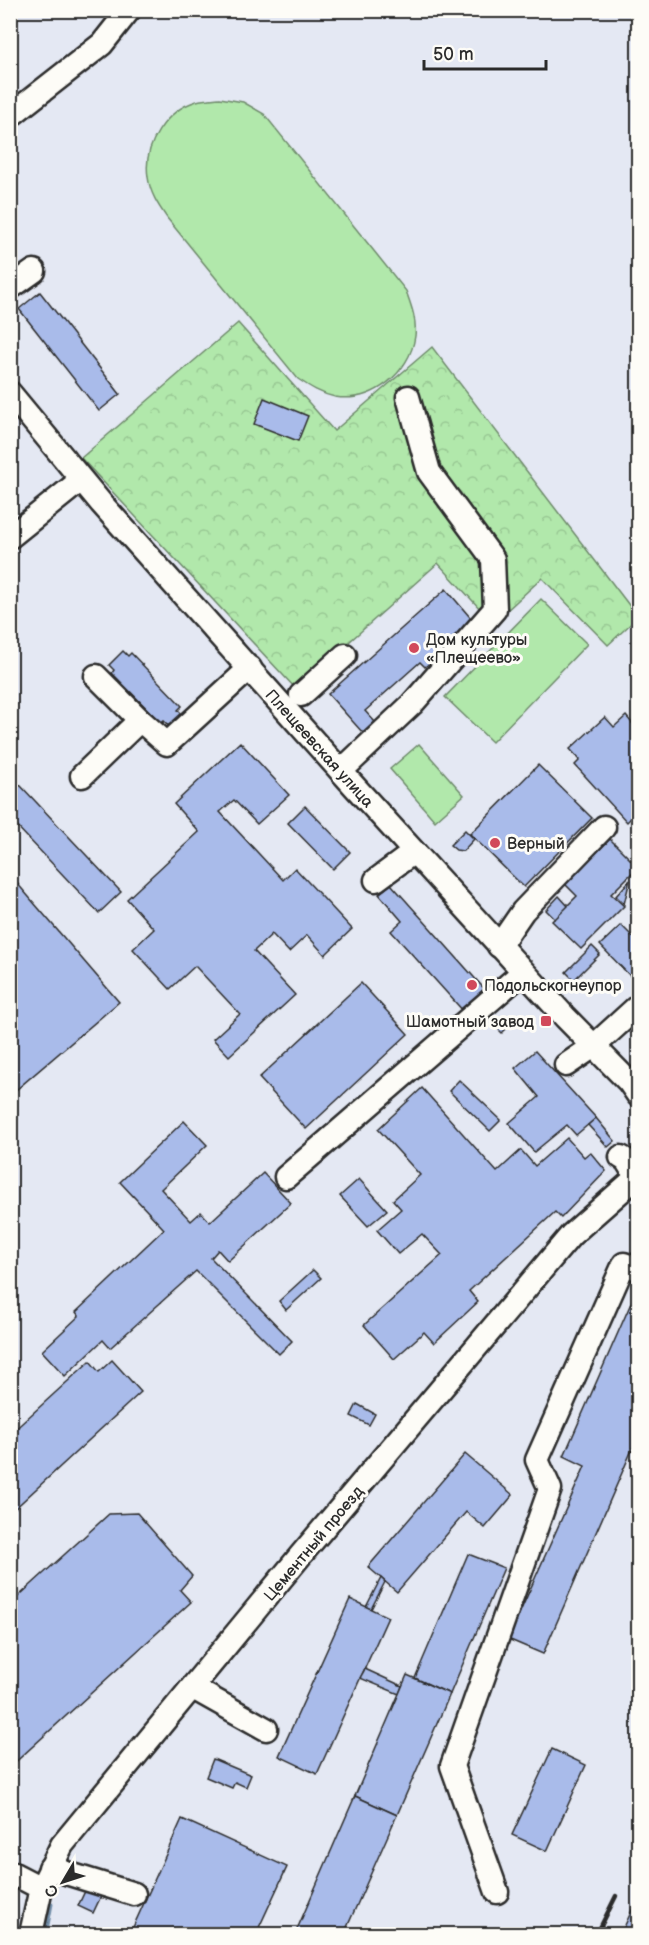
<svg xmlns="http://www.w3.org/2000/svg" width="649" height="1945" viewBox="0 0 649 1945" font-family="'Balsamiq Sans',sans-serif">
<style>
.park{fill:url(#park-crowns);stroke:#6e8a6b;stroke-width:1.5}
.garden{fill:#b1e8ab;stroke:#6e8a6b;stroke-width:1.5}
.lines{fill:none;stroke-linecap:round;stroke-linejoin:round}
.stream{stroke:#738faa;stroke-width:5}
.building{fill:#a9bbea;stroke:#2b2b2b;stroke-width:1.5}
.minor-casing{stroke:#2b2b2b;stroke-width:27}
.minor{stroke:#fdfcf7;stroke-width:22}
.rail{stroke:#2b2b2b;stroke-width:4.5}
.poi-dot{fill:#d1495b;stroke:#fdfcf7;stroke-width:2}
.labels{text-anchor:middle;stroke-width:6;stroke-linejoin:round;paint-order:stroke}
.poi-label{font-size:16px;fill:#2b2b2b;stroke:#fdfcf7;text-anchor:start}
.street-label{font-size:16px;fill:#2b2b2b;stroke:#fdfcf7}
</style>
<defs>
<pattern id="park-crowns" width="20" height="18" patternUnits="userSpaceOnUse" patternTransform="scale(1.5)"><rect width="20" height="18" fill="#b1e8ab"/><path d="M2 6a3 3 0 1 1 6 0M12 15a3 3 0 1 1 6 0" fill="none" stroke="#98c793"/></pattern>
</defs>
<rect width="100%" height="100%" fill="#e4e8f3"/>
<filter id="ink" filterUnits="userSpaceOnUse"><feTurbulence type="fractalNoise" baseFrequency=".0167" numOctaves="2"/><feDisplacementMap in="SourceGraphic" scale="12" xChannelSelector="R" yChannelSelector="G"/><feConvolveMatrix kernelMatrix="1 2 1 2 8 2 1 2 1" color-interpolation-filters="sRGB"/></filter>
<g filter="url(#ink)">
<path class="park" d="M 238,323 L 334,431 L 432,347 L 638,617 L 608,645 L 542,578 L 493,623 L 438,563 L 296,689 L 81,458 Z"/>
<g class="garden">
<path d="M 220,98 L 243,102 L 264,114 L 406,291 C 411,305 417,320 415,336 C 410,373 373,403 335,397 C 321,394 310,387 298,379 L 167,218 C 158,205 150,193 148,177 C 143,145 166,110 197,101 C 204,99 212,99 220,98 Z"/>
<path d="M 541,599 L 587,644 L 492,742 L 445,697 Z"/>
<path d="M 419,744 L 464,795 L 435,821 L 390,769 Z"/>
</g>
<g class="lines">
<path class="stream" d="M 46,1930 L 51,1904"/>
</g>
<g class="building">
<path d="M 40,292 L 120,394 L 99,411 L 19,309 Z"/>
<path d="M 264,398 L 308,416 L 298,441 L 254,424 Z"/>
<path d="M 446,589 L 475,623 L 425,667 L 420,662 L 365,711 L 375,722 L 363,733 L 328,694 Z"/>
<path d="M 123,651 L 128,656 L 131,653 L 182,706 L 178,710 L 183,715 L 170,727 L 164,721 L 162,724 L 112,673 L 114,670 L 109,665 Z"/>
<path d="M 626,716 L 638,730 L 638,823 L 633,816 L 627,822 L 575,765 L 580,760 L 570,749 L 605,717 L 614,727 Z"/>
<path d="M 240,742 L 289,795 L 257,824 L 234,800 L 220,812 L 283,880 L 295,868 L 352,929 L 325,955 L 307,935 L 289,952 L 272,934 L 254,951 L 295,995 L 229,1056 L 213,1039 L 240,1014 L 195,966 L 170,989 L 133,949 L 154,929 L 127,899 L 199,832 L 174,804 Z"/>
<path d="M 538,765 L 592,818 L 524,887 L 470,834 Z"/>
<path d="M 20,785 L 121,892 L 99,913 L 10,819 L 10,793 Z"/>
<path d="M 305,806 L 350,852 L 333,869 L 288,823 Z"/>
<path d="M 465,830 L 474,839 L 463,851 L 456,850 L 450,845 Z"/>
<path d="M 610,839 L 638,867 L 611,894 L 624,906 L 581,949 L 552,921 L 577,896 L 565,884 Z"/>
<path d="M 10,875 L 119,1002 L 10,1095 Z"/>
<path d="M 630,880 L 624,904 L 616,896 Z"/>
<path d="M 391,884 L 488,993 L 465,1013 L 391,931 L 402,921 L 379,894 Z"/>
<path d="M 559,896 L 568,906 L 555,919 L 546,910 Z"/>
<path d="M 621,925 L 638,942 L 638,971 L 632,978 L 600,945 Z"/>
<path d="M 592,946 L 600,954 L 574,980 L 566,972 Z"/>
<path d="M 361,983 L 408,1034 L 306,1129 L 259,1078 Z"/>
<path d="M 503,1017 L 510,1025 L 502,1033 L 494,1025 Z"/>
<path d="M 535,1051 L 596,1118 L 576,1135 L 567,1125 L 534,1152 L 509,1123 L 539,1097 L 515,1068 Z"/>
<path d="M 459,1080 L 501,1120 L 490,1131 L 449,1091 Z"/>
<path d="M 422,1088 L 497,1172 L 521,1150 L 535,1166 L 567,1138 L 584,1157 L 590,1152 L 606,1171 L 561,1218 L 555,1212 L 469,1291 L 478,1302 L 434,1343 L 424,1332 L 394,1359 L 364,1325 L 442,1255 L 422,1234 L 398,1254 L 377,1230 L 401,1209 L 393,1200 L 420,1175 L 378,1129 Z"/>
<path d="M 596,1118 L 615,1141 L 608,1147 L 588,1125 Z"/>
<path d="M 184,1121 L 207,1145 L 161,1189 L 191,1221 L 201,1212 L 210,1222 L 263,1173 L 291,1203 L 228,1261 L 218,1250 L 211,1258 L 292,1341 L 279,1354 L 196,1271 L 110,1348 L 103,1340 L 65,1376 L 42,1351 L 79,1316 L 76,1312 L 164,1229 L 120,1182 Z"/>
<path d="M 359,1179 L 387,1210 L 368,1226 L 340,1196 Z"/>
<path d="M 313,1270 L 321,1278 L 286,1310 L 279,1301 Z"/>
<path d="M 638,1287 L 638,1436 L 543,1654 L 508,1639 L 585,1466 L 564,1456 Z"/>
<path d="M 112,1360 L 141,1392 L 10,1513 L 10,1434 L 90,1361 L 99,1372 Z"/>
<path d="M 357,1404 L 375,1414 L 369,1425 L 351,1416 Z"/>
<path d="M 465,1454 L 513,1495 L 485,1528 L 466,1512 L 397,1592 L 368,1567 Z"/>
<path d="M 137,1513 L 192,1576 L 180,1590 L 191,1602 L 10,1767 L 10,1604 L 109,1514 Z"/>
<path d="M 468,1554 L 504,1568 L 450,1694 L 415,1678 Z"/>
<path d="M 381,1578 L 385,1582 L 371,1609 L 366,1607 Z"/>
<path d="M 350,1599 L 388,1617 L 317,1774 L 279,1756 Z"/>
<path d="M 365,1669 L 402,1686 L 399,1694 L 360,1678 Z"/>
<path d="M 407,1675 L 450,1694 L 397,1815 L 355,1796 Z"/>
<path d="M 552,1749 L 586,1765 L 547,1851 L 512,1835 Z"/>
<path d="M 213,1759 L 251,1775 L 246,1787 L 235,1782 L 232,1788 L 206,1777 Z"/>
<path d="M 355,1796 L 397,1815 L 344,1934 L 295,1934 Z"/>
<path d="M 182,1819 L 287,1867 L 256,1934 L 130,1934 Z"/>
<path d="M 86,1889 L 101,1896 L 93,1913 L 78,1906 Z"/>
<path d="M 638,1897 L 638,1934 L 621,1934 Z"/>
</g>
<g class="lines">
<defs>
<g id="minor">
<path d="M 10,116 L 102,44 L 129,10"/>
<path d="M 10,288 L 34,271"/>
<path d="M 10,393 L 101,503 L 355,787 L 565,1017 L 629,1082 L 638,1095"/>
<path d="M 10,537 L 81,480"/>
<path d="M 96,676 L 140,720"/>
<path d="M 301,695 L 345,655"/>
<path d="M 341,771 L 412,704 L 495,609 L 493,559 L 429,472 L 408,397"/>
<path d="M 82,776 L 140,720 L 167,744 L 250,668"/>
<path d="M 376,880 L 414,852"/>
<path d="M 499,946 L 523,911 L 604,827"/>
<path d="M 566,1065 L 594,1046 L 638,1006"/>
<path d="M 621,1157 L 626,1160 L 637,1178"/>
<path d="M 286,1177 L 523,972"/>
<path d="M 193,1688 L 266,1729"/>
<path d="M 50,1868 L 134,1894"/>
<path d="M 10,1872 L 41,1888"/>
<path d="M 497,1892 L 452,1766 L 550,1489 L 537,1460 L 624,1264 L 638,1269"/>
<path d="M 31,1934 L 41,1888 L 62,1845 L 300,1556 L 571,1235 L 638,1176"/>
</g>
</defs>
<use href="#minor" class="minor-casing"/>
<use href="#minor" class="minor"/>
<path class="rail" d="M 597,1934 L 616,1896"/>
</g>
</g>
<g class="poi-dot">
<circle cx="414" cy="648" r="6"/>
<circle cx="495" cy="843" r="6"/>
<circle cx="472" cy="985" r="6"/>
<rect x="540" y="1015" width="12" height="12" rx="3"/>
</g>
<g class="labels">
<g class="poi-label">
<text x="426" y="645">Дом культуры<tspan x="426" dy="18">«Плещеево»</tspan></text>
<text x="507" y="849">Верный</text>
<text x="484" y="991">Подольскогнеупор</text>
<text x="534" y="1027" text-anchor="end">Шамотный завод</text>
</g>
<g class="street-label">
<text transform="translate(320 748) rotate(48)" y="6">Плещеевская улица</text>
<text transform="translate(313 1543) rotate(-50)" y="6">Цементный проезд</text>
</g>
</g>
<rect width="649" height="1945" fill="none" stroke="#fdfcf7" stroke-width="36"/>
<rect x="18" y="18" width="613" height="1909" fill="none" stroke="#2b2b2b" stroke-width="2" filter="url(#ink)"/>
<g transform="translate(63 1882) rotate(231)" stroke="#fdfcf7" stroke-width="4.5" paint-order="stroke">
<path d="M0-4.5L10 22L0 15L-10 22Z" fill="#2b2b2b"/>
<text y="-9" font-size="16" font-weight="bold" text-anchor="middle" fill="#2b2b2b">С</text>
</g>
<path d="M424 60v9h122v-9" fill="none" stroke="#2b2b2b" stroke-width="3"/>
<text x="433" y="60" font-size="18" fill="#2b2b2b" stroke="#fdfcf7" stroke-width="4.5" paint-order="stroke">50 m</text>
</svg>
